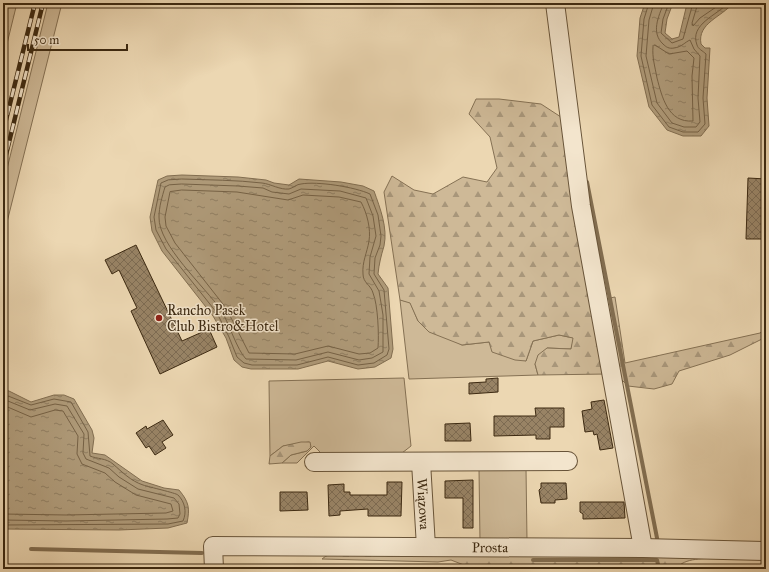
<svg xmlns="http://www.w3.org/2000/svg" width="769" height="572" viewBox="0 0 769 572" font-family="'IM FELL Great Primer',serif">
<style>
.grass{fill:#ceb997;stroke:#857154}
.forest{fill:url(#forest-firs);stroke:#857154}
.water{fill:url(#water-ripples);stroke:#826e51}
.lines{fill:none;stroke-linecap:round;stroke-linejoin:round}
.shore{stroke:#766246;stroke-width:1}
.stream{stroke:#826e51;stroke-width:4}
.building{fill:url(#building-cross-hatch);stroke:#3c2911}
.minor-casing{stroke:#685439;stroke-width:20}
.minor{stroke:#f3e5cd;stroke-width:18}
.rail-casing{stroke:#3c2911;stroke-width:4.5}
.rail{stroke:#f3e5cd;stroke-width:3;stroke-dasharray:9;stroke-linecap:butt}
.poi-dot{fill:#8f2418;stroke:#f3e5cd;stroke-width:1.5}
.labels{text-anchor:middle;stroke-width:3;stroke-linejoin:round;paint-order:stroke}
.poi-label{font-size:14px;fill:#3c2911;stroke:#f3e5cd;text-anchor:start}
.street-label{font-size:14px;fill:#3c2911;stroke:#f3e5cd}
</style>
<defs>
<pattern id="forest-firs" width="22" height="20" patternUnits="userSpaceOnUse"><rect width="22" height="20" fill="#ceb997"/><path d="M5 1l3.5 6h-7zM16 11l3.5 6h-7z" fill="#a8967a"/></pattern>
<pattern id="water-ripples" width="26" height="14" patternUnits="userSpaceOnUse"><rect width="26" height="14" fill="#b09c7b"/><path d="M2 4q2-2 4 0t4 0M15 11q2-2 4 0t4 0" fill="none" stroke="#907f63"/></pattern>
<pattern id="building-cross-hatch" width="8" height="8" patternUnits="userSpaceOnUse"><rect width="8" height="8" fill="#988365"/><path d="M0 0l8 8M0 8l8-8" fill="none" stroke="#7d6b52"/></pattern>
</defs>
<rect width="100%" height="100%" fill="#ecd7b2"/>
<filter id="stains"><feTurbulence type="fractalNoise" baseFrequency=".005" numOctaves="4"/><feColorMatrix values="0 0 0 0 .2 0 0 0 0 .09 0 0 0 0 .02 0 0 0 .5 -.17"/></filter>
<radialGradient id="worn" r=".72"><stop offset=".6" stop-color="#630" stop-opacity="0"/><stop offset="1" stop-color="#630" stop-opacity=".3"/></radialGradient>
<g class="grass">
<path d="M 48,3 L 62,3 L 3,238 L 3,185 Z"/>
<path d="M 400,300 L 410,302 L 418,321 L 462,345 L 489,342 L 526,361 L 533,341 L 559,335 L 574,338 L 571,349 L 547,348 L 535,364 L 538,375 L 409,379 Z"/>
<path d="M 404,378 L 411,446 L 402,453 L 323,455 L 314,446 L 297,463 L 282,463 L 291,455 L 307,451 L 309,442 L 283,446 L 270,456 L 269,381 Z"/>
<path d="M 526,468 L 527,541 L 480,541 L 479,469 Z"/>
</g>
<g class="forest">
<path d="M 3,3 L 17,3 L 3,60 Z"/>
<path d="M 476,99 L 499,99 L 541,104 L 564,119 L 607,374 L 538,375 L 535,364 L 538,355 L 547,348 L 571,349 L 573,338 L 559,335 L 533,341 L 526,361 L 515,360 L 492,352 L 489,342 L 462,345 L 429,332 L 418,321 L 410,303 L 400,300 L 384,192 L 392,176 L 414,190 L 433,194 L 463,177 L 487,182 L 497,168 L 490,137 L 469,114 Z"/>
<path d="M 615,297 L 625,363 L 760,333 L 766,329 L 766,337 L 730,355 L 679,371 L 672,384 L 654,389 L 628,386 L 619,377 L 605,299 Z"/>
<path d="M 301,442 L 310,442 L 311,447 L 307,451 L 291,455 L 282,463 L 269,464 L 270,456 L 283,446 Z"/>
<path d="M 330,553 L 719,558 C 706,559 684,557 676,569 L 642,569 L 635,566 L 507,569 L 469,567 L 451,560 L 438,562 L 322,559 Z"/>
</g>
<g class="water">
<path d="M 645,3 L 673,3 L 667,19 L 665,33 L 672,39 L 679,37 L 686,8 L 690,3 L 733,3 C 722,17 697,23 701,44 L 705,48 L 710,48 L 707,98 L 709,126 L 701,136 L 683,136 L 667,130 L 649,107 L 637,56 L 640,18 Z"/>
<path d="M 182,175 L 238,177 L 266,180 L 274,183 L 289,185 L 299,179 L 341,182 L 363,186 L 374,191 C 380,208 388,228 384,246 C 381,256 379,264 378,274 L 388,288 L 393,349 L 391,358 L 375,367 L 358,369 L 328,361 L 298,369 L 251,369 L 242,367 L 234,360 L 226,338 L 213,316 L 162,251 L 152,231 L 150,217 L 158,180 L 167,176 Z"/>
<path d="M 3,390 L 9,391 L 31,402 L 54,395 L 64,395 L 74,399 L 92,430 L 94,438 L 92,453 L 105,455 L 142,481 L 164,488 L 179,490 C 189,502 190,508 187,523 L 168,528 L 119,530 L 3,529 Z"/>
</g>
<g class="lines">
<g class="shore">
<path d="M 649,3 L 644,19 L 641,56 L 652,105 L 669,127 L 683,132 L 698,132 L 705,124 L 703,98 L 706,54 C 703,51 698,49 697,45 C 689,24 718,15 728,3"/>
<path d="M 654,3 L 649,20 L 646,56 L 657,103 L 672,123 L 684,127 L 696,127 L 700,122 L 698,98 L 700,56 L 694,49 L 690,40 C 685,42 682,47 674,48 C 669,49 666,47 663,44 C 651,33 658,17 664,3"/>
<path d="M 669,3 L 663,19 L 661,33 L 672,43 L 683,39 L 693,3"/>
<path d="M 698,3 L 692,23 L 693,26 L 700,18 L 722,3"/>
<path d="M 655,45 L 669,54 L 687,51 L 694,58 L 692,76 L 693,121 C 668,123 662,97 657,78 C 655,67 652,57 653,47 Z"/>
<path d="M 182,179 C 209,180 236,180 262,183 C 271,184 280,190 289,189 C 293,188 297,184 301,184 C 317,181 355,187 370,194 L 378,215 L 381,236 L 380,245 L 375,258 L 374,274 L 384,290 L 389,349 L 387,355 L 374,363 L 358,365 L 328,357 L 297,365 L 252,365 L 244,363 L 237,357 L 229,337 L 217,313 L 166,249 L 156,230 L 154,217 L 161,183 L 168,180 Z"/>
<path d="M 182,184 L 238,186 L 263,188 L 272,192 L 289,194 L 301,189 L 340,191 L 366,198 L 373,216 L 376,236 L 370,257 L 369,274 L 379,291 L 383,315 L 383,352 L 372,358 L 359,360 L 328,352 L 296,360 L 246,359 C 237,350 229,323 221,310 C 205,287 158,245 159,217 C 159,207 162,197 165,187 L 169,185 Z"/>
<path d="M 182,190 L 237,192 L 288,200 L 303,195 L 339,197 L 361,202 C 367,213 371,229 369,241 C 367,253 362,262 363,274 C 363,283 371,285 373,293 C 378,305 379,335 378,348 L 370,353 L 359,354 L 328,346 L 295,354 L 249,353 L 226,308 L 175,243 L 166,226 L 165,217 L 170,192 Z"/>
<path d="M 3,394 L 31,405 L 54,399 L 71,402 L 88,432 L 90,456 C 97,459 106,458 113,464 C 122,472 131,481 143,485 C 149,487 176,493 178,495 C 185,502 187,512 183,521 L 168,524 L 3,525"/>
<path d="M 3,399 L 30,410 L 55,404 L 67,406 L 84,434 L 83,453 L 86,459 L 109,468 L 119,477 L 138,489 L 174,498 L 179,504 L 180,514 L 178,518 L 167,519 L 66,521 L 3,520"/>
<path d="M 3,405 L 31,417 L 55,410 L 63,411 L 78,436 L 77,454 L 82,464 L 105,473 L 115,482 L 136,495 L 171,504 L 173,511 L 166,513 L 66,515 L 3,514"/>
</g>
<g class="stream">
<path d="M 587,182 L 658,543"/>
<path d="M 31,549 L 202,553"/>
<path d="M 533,560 L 657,560 L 659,569"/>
</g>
</g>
<g class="building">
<path d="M 748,178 L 766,179 L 766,239 L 746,239 Z"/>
<path d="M 136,245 L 182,341 L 209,329 L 217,347 L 160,374 L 131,311 L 137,308 L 119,270 L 112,274 L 105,260 Z"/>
<path d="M 498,378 L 498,392 L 469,394 L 469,383 L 486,382 L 486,379 Z"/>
<path d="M 604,400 L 613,448 L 600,450 L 597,434 L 594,435 L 593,431 L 585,432 L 582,411 L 592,409 L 591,402 Z"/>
<path d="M 535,408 L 564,408 L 564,427 L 550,427 L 550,439 L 536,439 L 536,435 L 494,436 L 494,416 L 536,416 Z"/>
<path d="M 163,420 L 173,435 L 162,442 L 166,448 L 155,455 L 149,446 L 146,448 L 136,433 L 146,426 L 147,429 Z"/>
<path d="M 470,423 L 471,441 L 445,441 L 445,424 Z"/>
<path d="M 473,480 L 473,528 L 463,528 L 463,498 L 445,498 L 445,481 Z"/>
<path d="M 387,482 L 402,482 L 401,516 L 368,516 L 368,509 L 340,511 L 340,515 L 329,516 L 328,485 L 344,484 L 344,492 L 350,492 L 350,495 L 387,495 Z"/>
<path d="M 541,483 L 566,483 L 567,499 L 555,500 L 555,503 L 541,503 L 539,490 L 541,488 Z"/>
<path d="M 280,492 L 307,492 L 308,510 L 280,511 Z"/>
<path d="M 580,502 L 624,502 L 625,518 L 583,519 L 583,514 L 580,512 Z"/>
</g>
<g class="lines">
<defs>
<g id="minor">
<path d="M 555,3 L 581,206 L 643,548"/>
<path d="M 314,462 L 568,461"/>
<path id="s1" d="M 421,462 L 426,547"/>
<path id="s2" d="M 214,569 L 213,546 L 643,548 L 766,551"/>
</g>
</defs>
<use href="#minor" class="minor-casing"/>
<use href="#minor" class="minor"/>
<defs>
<g id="rail">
<path d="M 3,132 L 35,3"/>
<path d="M 3,167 L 43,3"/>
</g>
</defs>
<use href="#rail" class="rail-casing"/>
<use href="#rail" class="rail"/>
</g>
<circle class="poi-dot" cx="159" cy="318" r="4"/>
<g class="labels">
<g class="poi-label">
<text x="167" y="315">Rancho Pasek<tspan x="167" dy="16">Club Bistro&amp;Hotel</tspan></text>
</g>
<g class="street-label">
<text dy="5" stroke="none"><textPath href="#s1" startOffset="42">Wiązowa</textPath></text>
<text dy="5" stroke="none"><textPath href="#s2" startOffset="300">Prosta</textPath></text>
</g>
</g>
<rect width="769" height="572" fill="none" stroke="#ecd7b2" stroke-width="16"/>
<rect x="4" y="4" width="761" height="564" fill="none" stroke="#3c2911" stroke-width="2"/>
<rect x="8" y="8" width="753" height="556" fill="none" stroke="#3c2911"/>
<path d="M28 44v6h99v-6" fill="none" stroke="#3c2911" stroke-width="2"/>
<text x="34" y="44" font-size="12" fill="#3c2911" stroke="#f3e5cd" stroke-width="3" paint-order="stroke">50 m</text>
<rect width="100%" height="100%" filter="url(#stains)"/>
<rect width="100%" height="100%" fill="url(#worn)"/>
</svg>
